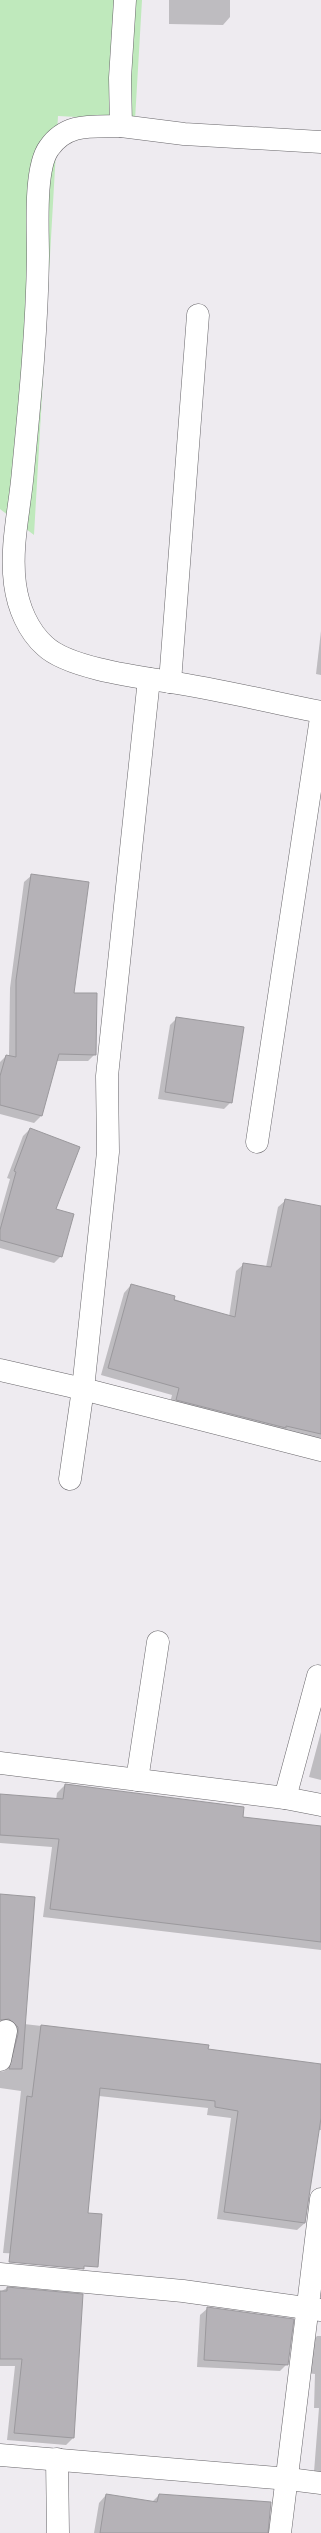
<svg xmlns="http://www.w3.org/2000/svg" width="321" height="2533" viewBox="0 0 321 2533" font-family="'PT Sans',sans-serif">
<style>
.green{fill:#bfe9bc}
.shadow{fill:#0003}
.building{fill:#b5b2b7;stroke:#9b999d}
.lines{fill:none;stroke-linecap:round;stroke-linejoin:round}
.street-casing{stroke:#68666a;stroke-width:23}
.street{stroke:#fff;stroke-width:22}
</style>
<rect width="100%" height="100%" fill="#eeebf0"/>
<path class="green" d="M 0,0 L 142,0 L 135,120 L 58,116 L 34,535 L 0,509 Z"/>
<g class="shadow">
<path d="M 169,0 L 230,0 L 230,17 L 223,25 L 169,24 Z"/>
<path d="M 321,631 L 321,675 L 316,674 Z"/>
<path d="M 32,875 L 95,1054 L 88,1061 L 56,1061 L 41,1116 L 34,1123 L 0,1114 L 0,1062 L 6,1056 L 9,1056 L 10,988 L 24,882 Z"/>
<path d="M 177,1018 L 231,1102 L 224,1109 L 158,1099 L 170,1025 Z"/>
<path d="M 30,1129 L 55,1210 L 61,1256 L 54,1263 L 0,1248 L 0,1214 L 10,1179 L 7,1178 L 23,1136 Z"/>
<path d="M 286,1200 L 321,1207 L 321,1443 L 169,1407 L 172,1395 L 101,1375 L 124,1293 L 131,1285 L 229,1317 L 236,1271 L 244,1264 L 266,1267 L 278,1207 Z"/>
<path d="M 321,1732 L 321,1780 L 309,1777 Z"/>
<path d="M 65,1785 L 242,1818 L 321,1827 L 321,1950 L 43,1917 L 52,1847 L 0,1843 L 0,1795 L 56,1800 L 57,1793 Z"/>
<path d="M 0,1895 L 24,2024 L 208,2045 L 207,2050 L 321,2065 L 321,2130 L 318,2130 L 305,2223 L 297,2230 L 217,2219 L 231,2118 L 207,2115 L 208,2108 L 99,2096 L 87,2214 L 91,2257 L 3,2253 L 21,2091 L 0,2088 L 0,2072 L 5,2071 L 11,2035 L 0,2026 Z"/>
<path d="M 7,2288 L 73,2438 L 66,2445 L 7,2440 L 15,2366 L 0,2366 L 0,2292 Z"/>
<path d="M 208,2308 L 287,2364 L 280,2371 L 197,2367 L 200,2315 Z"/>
<path d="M 317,2336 L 321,2336 L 321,2472 L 314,2472 L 319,2408 L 314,2408 L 315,2374 L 306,2373 L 310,2344 Z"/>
<path d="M 106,2495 L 152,2502 L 159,2495 L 267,2533 L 94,2533 L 99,2503 Z"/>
</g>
<g class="building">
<path d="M 31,874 L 89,882 L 74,993 L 97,993 L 96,1055 L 59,1054 L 42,1116 L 0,1105 L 0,1076 L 6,1055 L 16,1057 L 16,980 Z"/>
<path d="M 176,1017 L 244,1027 L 232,1103 L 165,1092 Z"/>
<path d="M 30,1128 L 80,1147 L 56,1209 L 74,1214 L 62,1257 L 0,1240 L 0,1230 L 16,1172 L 14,1171 Z"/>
<path d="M 285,1199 L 321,1206 L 321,1434 L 286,1426 L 286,1428 L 176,1400 L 179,1388 L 108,1368 L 131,1284 L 175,1296 L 174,1300 L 235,1317 L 243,1263 L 271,1267 Z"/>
<path d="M 65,1784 L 244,1807 L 243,1817 L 321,1826 L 321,1942 L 50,1909 L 59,1839 L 0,1835 L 0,1794 L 63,1799 Z"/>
<path d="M 0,1894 L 35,1897 L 22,2069 L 9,2069 L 18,2034 L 18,2027 L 9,2019 L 0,2020 Z"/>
<path d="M 41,2025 L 209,2045 L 208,2049 L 321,2064 L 321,2118 L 305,2223 L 224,2212 L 238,2111 L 215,2107 L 215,2101 L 100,2088 L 88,2213 L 102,2214 L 98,2267 L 84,2266 L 84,2269 L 9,2262 L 27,2096 L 32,2097 Z"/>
<path d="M 7,2287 L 83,2294 L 74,2438 L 14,2433 L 22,2359 L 0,2359 L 0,2291 L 7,2291 Z"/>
<path d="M 207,2307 L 294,2319 L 288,2365 L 204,2360 Z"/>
<path d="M 106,2494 L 157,2502 L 159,2494 L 271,2502 L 268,2533 L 100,2533 Z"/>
</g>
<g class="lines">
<defs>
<g id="street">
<path d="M 125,0 L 120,78 L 121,126 L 184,134 L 321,142"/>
<path d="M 121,126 C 93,127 67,122 49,148 C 34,168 38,230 38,256 C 37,328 30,399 23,471 C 20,508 10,546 15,584 C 18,607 28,631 45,646 C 68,668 138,677 170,682 C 221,690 271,702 321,712"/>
<path d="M 170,682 L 198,315"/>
<path d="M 257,1142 L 321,718"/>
<path d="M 0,1370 L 83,1389 L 321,1450"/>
<path d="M 70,1479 L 83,1389 L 108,1152 L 107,1076 L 149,679"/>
<path d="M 0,1763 L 285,1798 L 321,1805"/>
<path d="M 137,1780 L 158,1642"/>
<path d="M 285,1798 L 318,1676"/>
<path d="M 0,2060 L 6,2031"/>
<path d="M 0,2274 L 183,2291 L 321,2310"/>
<path d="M 0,2455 L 289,2479 L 321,2483"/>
<path d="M 57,2459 L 58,2533"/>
<path d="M 280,2533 L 321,2199"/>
</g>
</defs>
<use href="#street" class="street-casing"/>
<use href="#street" class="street"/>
</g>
</svg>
